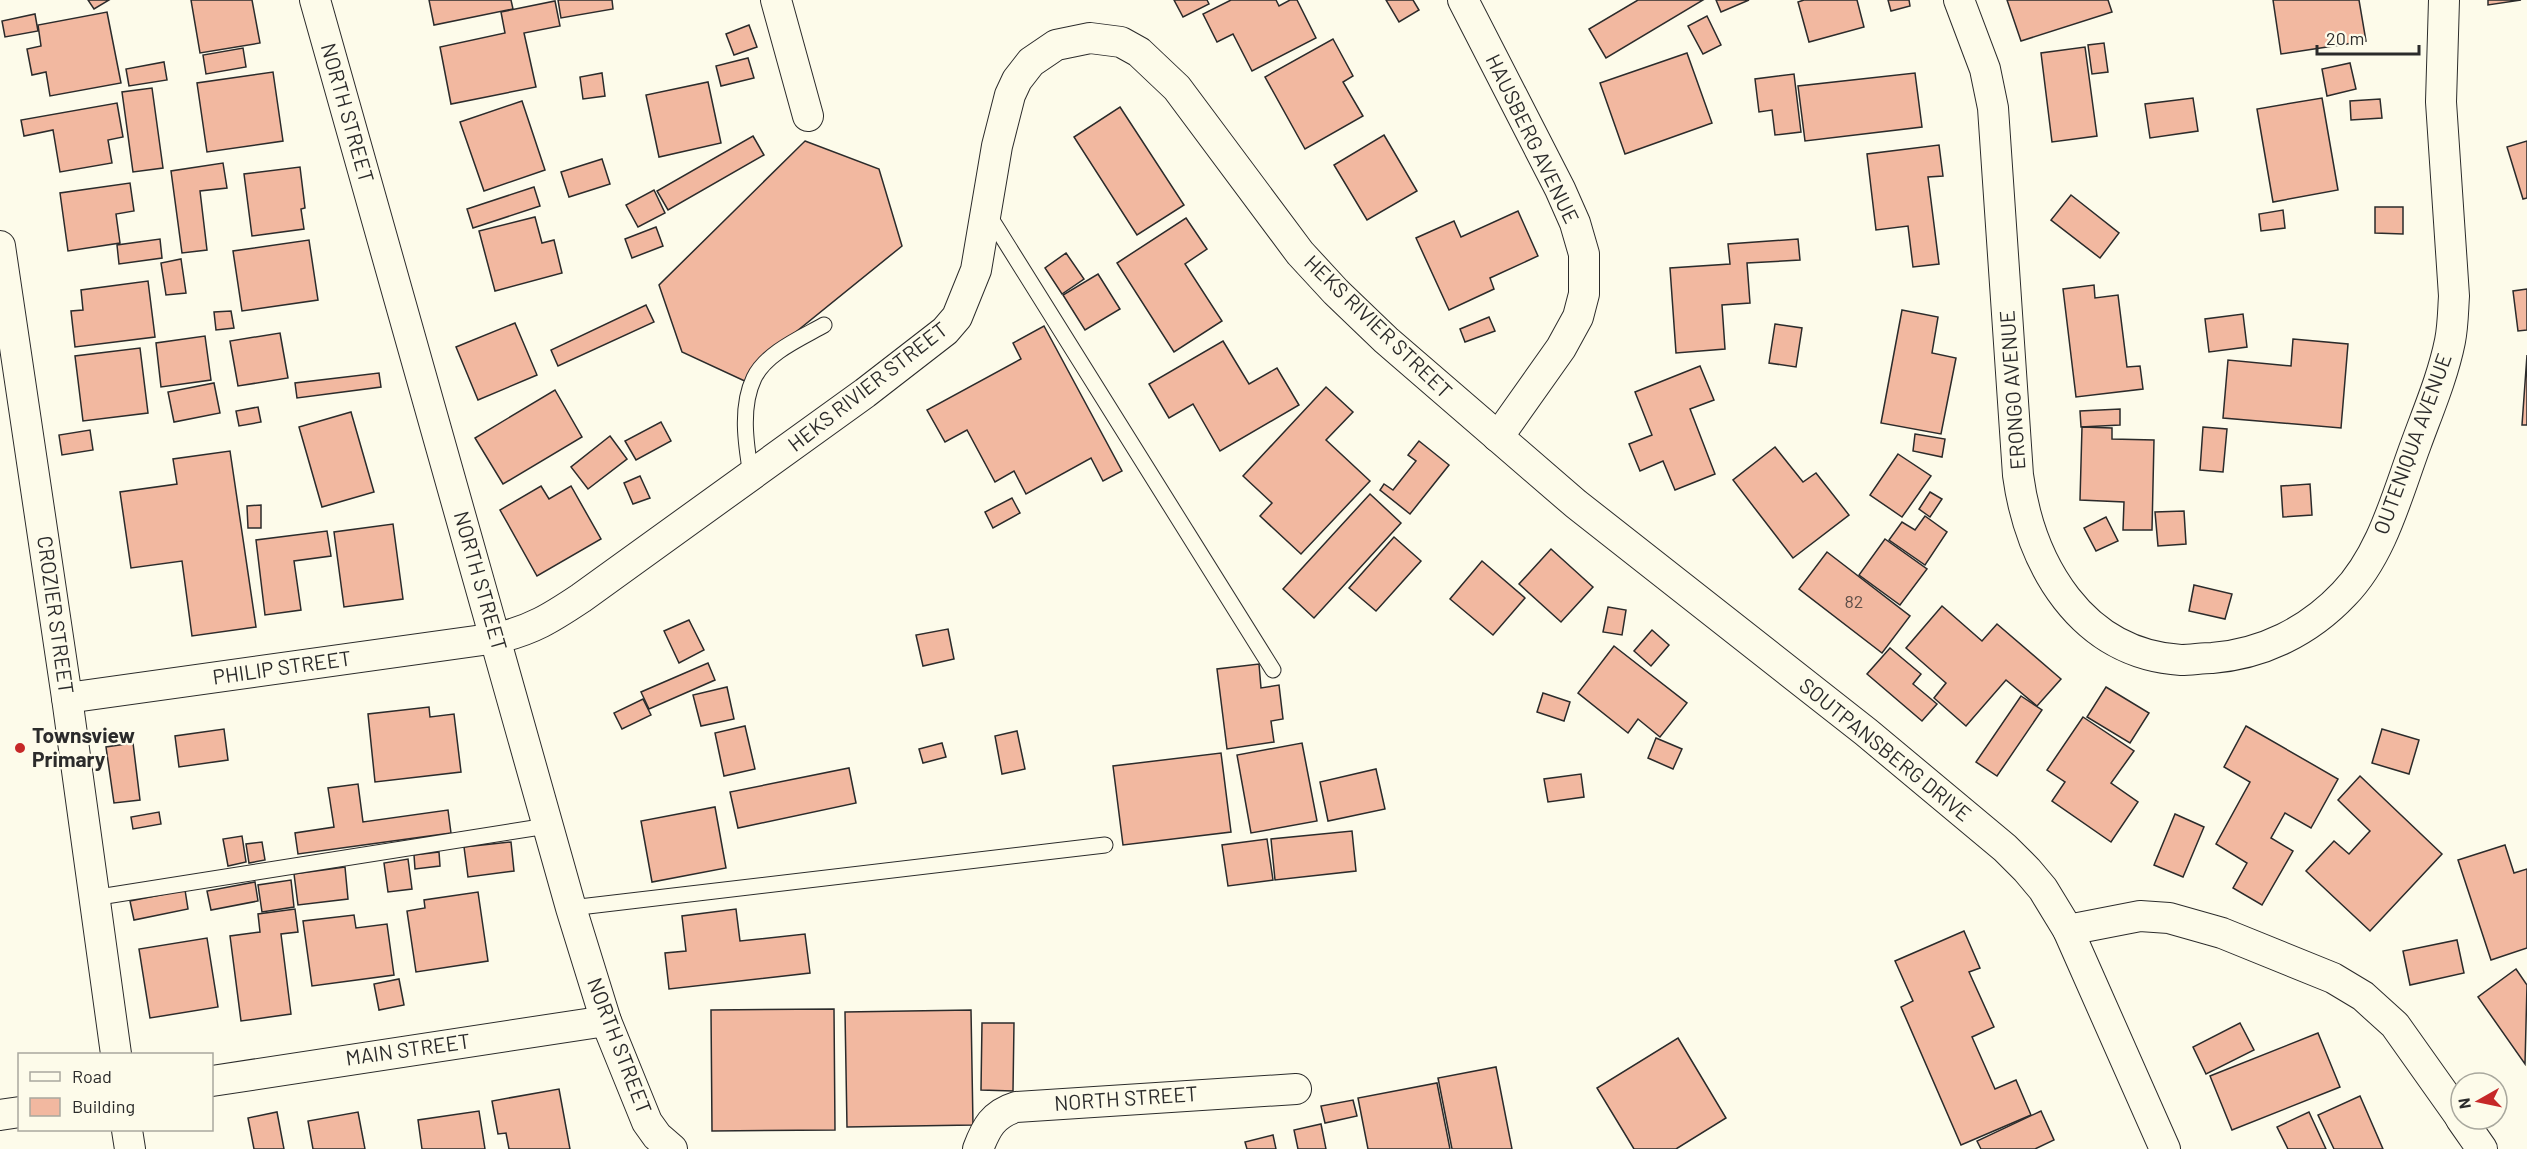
<svg xmlns="http://www.w3.org/2000/svg" width="2527" height="1149" viewBox="0 0 2527 1149" font-family="Barlow,sans-serif">
<style>
.building{fill:#f2b8a0;stroke:#2b2b2b;stroke-width:1.5}
.lines{fill:none;stroke-linecap:round;stroke-linejoin:round}
.service-casing{stroke:#2b2b2b;stroke-width:17}
.minor-casing{stroke:#2b2b2b;stroke-width:32}
.service{stroke:#fdfbea;stroke-width:15}
.minor{stroke:#fdfbea;stroke-width:30}
.poi-dot{fill:#c62828;stroke:#fdfbea;stroke-width:2}
.labels{text-anchor:middle;stroke-width:4.5;stroke-linejoin:round;paint-order:stroke}
.number-label{font-size:18px;fill:#5d4e48}
.street-label{font-size:21px;fill:#2b2b2b;stroke:#fdfbea}
.poi-label{font-size:21px;font-weight:bold;fill:#2b2b2b;stroke:#fdfbea;text-anchor:start}
</style>
<rect width="100%" height="100%" fill="#fdfbea"/>
<g class="building">
<path d="M 88,0 L 109,0 L 94,9 Z"/>
<path d="M 191,0 L 252,0 L 260,43 L 200,53 Z"/>
<path d="M 429,0 L 511,0 L 513,9 L 434,25 Z"/>
<path d="M 558,0 L 612,0 L 613,9 L 561,18 Z"/>
<path d="M 1174,0 L 1207,0 L 1209,4 L 1183,17 Z"/>
<path d="M 1231,0 L 1276,0 L 1279,6 L 1290,0 L 1297,0 L 1316,38 L 1252,71 L 1233,34 L 1217,42 L 1203,14 Z"/>
<path d="M 1386,0 L 1413,0 L 1419,10 L 1399,22 Z"/>
<path d="M 1638,0 L 1703,0 L 1606,58 L 1589,29 Z"/>
<path d="M 1716,0 L 1749,0 L 1721,12 Z"/>
<path d="M 1857,0 L 1864,27 L 1809,42 L 1798,2 L 1804,0 Z"/>
<path d="M 1888,0 L 1909,0 L 1910,6 L 1891,11 Z"/>
<path d="M 2007,0 L 2108,0 L 2112,12 L 2021,41 Z"/>
<path d="M 2273,0 L 2359,0 L 2366,41 L 2281,54 Z"/>
<path d="M 2488,0 L 2521,0 L 2488,5 Z"/>
<path d="M 555,1 L 560,26 L 524,33 L 536,87 L 451,104 L 440,47 L 505,33 L 501,12 Z"/>
<path d="M 107,12 L 121,83 L 50,96 L 46,72 L 32,75 L 27,49 L 41,46 L 38,25 Z"/>
<path d="M 35,14 L 38,31 L 5,37 L 2,21 Z"/>
<path d="M 1707,16 L 1721,45 L 1703,54 L 1688,26 Z"/>
<path d="M 749,25 L 757,47 L 734,55 L 726,34 Z"/>
<path d="M 1333,39 L 1353,76 L 1343,82 L 1363,116 L 1305,149 L 1265,77 Z"/>
<path d="M 2104,43 L 2108,72 L 2092,74 L 2088,45 Z"/>
<path d="M 2085,47 L 2097,136 L 2052,142 L 2041,53 Z"/>
<path d="M 243,48 L 246,67 L 206,74 L 203,55 Z"/>
<path d="M 1687,53 L 1712,123 L 1625,154 L 1600,83 Z"/>
<path d="M 748,58 L 754,78 L 721,86 L 716,66 Z"/>
<path d="M 164,62 L 167,80 L 129,86 L 126,69 Z"/>
<path d="M 2350,63 L 2356,89 L 2327,96 L 2322,69 Z"/>
<path d="M 273,72 L 283,141 L 207,152 L 197,83 Z"/>
<path d="M 602,73 L 605,96 L 583,99 L 580,77 Z"/>
<path d="M 1915,73 L 1922,127 L 1805,141 L 1798,86 Z"/>
<path d="M 1794,74 L 1801,132 L 1775,135 L 1772,110 L 1759,112 L 1755,79 Z"/>
<path d="M 708,82 L 721,143 L 659,157 L 646,95 Z"/>
<path d="M 152,88 L 163,168 L 133,172 L 122,92 Z"/>
<path d="M 2193,98 L 2198,131 L 2150,138 L 2145,104 Z"/>
<path d="M 2322,98 L 2338,190 L 2273,202 L 2257,109 Z"/>
<path d="M 2380,99 L 2382,118 L 2351,120 L 2350,101 Z"/>
<path d="M 522,101 L 545,170 L 484,191 L 460,122 Z"/>
<path d="M 117,103 L 123,137 L 108,140 L 112,163 L 60,172 L 53,130 L 24,136 L 21,120 Z"/>
<path d="M 1120,107 L 1184,205 L 1137,235 L 1074,137 Z"/>
<path d="M 1384,135 L 1417,191 L 1367,220 L 1334,165 Z"/>
<path d="M 753,136 L 764,155 L 668,210 L 657,191 Z"/>
<path d="M 805,141 L 879,169 L 902,246 L 765,357 L 749,383 L 682,352 L 659,285 Z"/>
<path d="M 2527,141 L 2527,198 L 2523,199 L 2507,147 Z"/>
<path d="M 1939,145 L 1943,176 L 1928,177 L 1939,264 L 1913,267 L 1908,226 L 1876,230 L 1867,154 Z"/>
<path d="M 602,159 L 610,184 L 569,197 L 561,172 Z"/>
<path d="M 223,163 L 227,188 L 200,191 L 207,250 L 182,253 L 171,171 Z"/>
<path d="M 300,167 L 305,208 L 301,209 L 304,229 L 252,236 L 244,174 Z"/>
<path d="M 130,183 L 134,211 L 116,214 L 120,243 L 68,251 L 60,193 Z"/>
<path d="M 534,187 L 540,206 L 473,228 L 467,209 Z"/>
<path d="M 654,190 L 665,213 L 638,227 L 626,205 Z"/>
<path d="M 2071,195 L 2119,233 L 2100,258 L 2051,220 Z"/>
<path d="M 2375,207 L 2403,207 L 2403,234 L 2375,233 Z"/>
<path d="M 2283,210 L 2285,228 L 2261,231 L 2259,214 Z"/>
<path d="M 1518,211 L 1538,256 L 1490,278 L 1494,289 L 1449,310 L 1416,238 L 1454,221 L 1461,237 Z"/>
<path d="M 535,217 L 542,243 L 554,240 L 562,273 L 495,291 L 479,231 Z"/>
<path d="M 1186,218 L 1207,249 L 1185,264 L 1222,321 L 1174,352 L 1117,263 Z"/>
<path d="M 656,227 L 663,246 L 632,258 L 625,239 Z"/>
<path d="M 160,239 L 162,258 L 119,264 L 117,245 Z"/>
<path d="M 1798,239 L 1800,260 L 1747,263 L 1750,303 L 1722,305 L 1725,349 L 1676,353 L 1670,268 L 1730,264 L 1728,244 Z"/>
<path d="M 309,240 L 318,300 L 242,311 L 233,251 Z"/>
<path d="M 1066,253 L 1084,279 L 1062,294 L 1045,268 Z"/>
<path d="M 181,259 L 186,293 L 166,295 L 161,263 Z"/>
<path d="M 1098,274 L 1120,309 L 1085,330 L 1063,295 Z"/>
<path d="M 148,281 L 155,337 L 75,347 L 71,311 L 83,310 L 81,290 Z"/>
<path d="M 2094,285 L 2095,298 L 2118,295 L 2127,367 L 2140,366 L 2143,389 L 2076,397 L 2063,289 Z"/>
<path d="M 2527,289 L 2527,330 L 2518,331 L 2513,291 Z"/>
<path d="M 646,305 L 654,322 L 558,366 L 551,350 Z"/>
<path d="M 1902,310 L 1938,317 L 1932,353 L 1956,358 L 1941,434 L 1881,423 Z"/>
<path d="M 231,311 L 234,328 L 216,330 L 214,312 Z"/>
<path d="M 2243,314 L 2247,347 L 2209,352 L 2205,319 Z"/>
<path d="M 1489,317 L 1495,331 L 1465,342 L 1460,329 Z"/>
<path d="M 515,323 L 537,375 L 478,400 L 456,347 Z"/>
<path d="M 1775,324 L 1802,328 L 1796,367 L 1769,363 Z"/>
<path d="M 1044,326 L 1122,471 L 1103,481 L 1091,458 L 1026,494 L 1014,471 L 995,482 L 967,430 L 945,442 L 927,410 L 1021,359 L 1013,343 Z"/>
<path d="M 280,333 L 288,378 L 238,386 L 230,341 Z"/>
<path d="M 205,336 L 211,380 L 161,387 L 156,343 Z"/>
<path d="M 2293,339 L 2348,344 L 2341,428 L 2223,418 L 2228,360 L 2291,366 Z"/>
<path d="M 1223,341 L 1249,384 L 1277,368 L 1299,405 L 1220,451 L 1193,404 L 1169,418 L 1149,384 Z"/>
<path d="M 140,348 L 148,413 L 83,421 L 75,356 Z"/>
<path d="M 2527,355 L 2527,425 L 2522,425 Z"/>
<path d="M 1700,366 L 1714,400 L 1690,409 L 1715,474 L 1675,490 L 1663,461 L 1640,471 L 1629,444 L 1652,435 L 1635,392 Z"/>
<path d="M 379,373 L 381,387 L 297,398 L 295,383 Z"/>
<path d="M 214,383 L 220,413 L 174,422 L 168,392 Z"/>
<path d="M 1326,387 L 1353,412 L 1326,440 L 1370,481 L 1301,554 L 1260,516 L 1272,503 L 1243,476 Z"/>
<path d="M 555,390 L 582,437 L 503,484 L 475,438 Z"/>
<path d="M 258,407 L 261,422 L 239,426 L 236,411 Z"/>
<path d="M 2120,409 L 2120,425 L 2081,427 L 2080,411 Z"/>
<path d="M 351,412 L 374,492 L 322,507 L 299,427 Z"/>
<path d="M 661,422 L 671,441 L 636,460 L 625,441 Z"/>
<path d="M 2082,427 L 2112,428 L 2112,439 L 2154,440 L 2152,530 L 2123,530 L 2124,502 L 2080,500 Z"/>
<path d="M 2203,427 L 2227,429 L 2223,472 L 2200,470 Z"/>
<path d="M 90,430 L 93,450 L 62,455 L 59,435 Z"/>
<path d="M 1915,434 L 1945,439 L 1942,457 L 1913,451 Z"/>
<path d="M 610,436 L 627,459 L 588,489 L 571,467 Z"/>
<path d="M 1419,441 L 1449,465 L 1410,514 L 1380,490 L 1384,484 L 1393,490 L 1416,461 L 1408,455 Z"/>
<path d="M 1775,447 L 1803,482 L 1816,473 L 1849,515 L 1793,558 L 1733,480 Z"/>
<path d="M 230,451 L 256,627 L 192,636 L 182,561 L 131,568 L 120,492 L 177,484 L 173,459 Z"/>
<path d="M 1898,454 L 1931,476 L 1902,517 L 1870,495 Z"/>
<path d="M 640,476 L 650,498 L 633,504 L 624,483 Z"/>
<path d="M 2310,484 L 2312,515 L 2283,517 L 2281,486 Z"/>
<path d="M 541,486 L 549,499 L 571,486 L 601,539 L 537,576 L 500,510 Z"/>
<path d="M 1930,492 L 1942,499 L 1930,517 L 1919,509 Z"/>
<path d="M 1370,494 L 1401,523 L 1314,618 L 1283,589 Z"/>
<path d="M 1012,498 L 1020,513 L 993,528 L 985,512 Z"/>
<path d="M 261,505 L 261,528 L 248,528 L 247,506 Z"/>
<path d="M 2184,511 L 2186,544 L 2158,546 L 2155,512 Z"/>
<path d="M 1925,516 L 1947,532 L 1925,565 L 1889,540 L 1902,522 L 1915,530 Z"/>
<path d="M 2106,517 L 2118,541 L 2096,551 L 2084,528 Z"/>
<path d="M 393,524 L 403,599 L 344,607 L 334,532 Z"/>
<path d="M 327,531 L 331,556 L 294,561 L 301,610 L 265,615 L 256,540 Z"/>
<path d="M 1394,537 L 1421,561 L 1376,611 L 1349,588 Z"/>
<path d="M 1885,539 L 1927,569 L 1900,605 L 1859,575 Z"/>
<path d="M 1551,549 L 1593,587 L 1561,622 L 1519,584 Z"/>
<path d="M 1827,552 L 1910,616 L 1882,653 L 1799,589 Z"/>
<path d="M 1482,561 L 1525,598 L 1493,635 L 1450,599 Z"/>
<path d="M 2194,585 L 2232,594 L 2225,619 L 2189,611 Z"/>
<path d="M 1942,606 L 1982,641 L 1997,624 L 2061,679 L 2037,706 L 2006,680 L 1966,726 L 1934,698 L 1946,683 L 1906,648 Z"/>
<path d="M 1608,607 L 1626,610 L 1622,635 L 1603,632 Z"/>
<path d="M 689,620 L 704,650 L 679,663 L 664,631 Z"/>
<path d="M 948,629 L 954,659 L 923,666 L 916,635 Z"/>
<path d="M 1652,630 L 1669,645 L 1651,666 L 1634,651 Z"/>
<path d="M 1614,646 L 1687,703 L 1660,737 L 1638,719 L 1628,733 L 1578,693 Z"/>
<path d="M 1890,648 L 1921,674 L 1913,684 L 1937,704 L 1922,721 L 1867,674 Z"/>
<path d="M 708,663 L 715,680 L 649,709 L 641,692 Z"/>
<path d="M 1259,664 L 1261,688 L 1279,685 L 1283,719 L 1271,721 L 1274,742 L 1227,749 L 1217,669 Z"/>
<path d="M 727,687 L 734,719 L 701,726 L 693,695 Z"/>
<path d="M 2106,687 L 2149,713 L 2130,743 L 2087,717 Z"/>
<path d="M 1543,693 L 1570,702 L 1564,721 L 1537,712 Z"/>
<path d="M 2021,696 L 2042,710 L 1997,776 L 1976,762 Z"/>
<path d="M 643,699 L 651,715 L 622,729 L 614,713 Z"/>
<path d="M 429,707 L 430,717 L 454,714 L 461,772 L 375,782 L 368,714 Z"/>
<path d="M 2083,717 L 2134,751 L 2111,783 L 2138,802 L 2111,842 L 2052,801 L 2065,782 L 2047,770 Z"/>
<path d="M 745,726 L 755,769 L 724,776 L 715,733 Z"/>
<path d="M 2246,726 L 2338,779 L 2311,828 L 2285,813 L 2271,838 L 2293,851 L 2262,905 L 2233,888 L 2247,863 L 2216,844 L 2250,782 L 2224,767 Z"/>
<path d="M 224,729 L 228,760 L 179,767 L 175,736 Z"/>
<path d="M 2382,729 L 2419,740 L 2409,774 L 2372,763 Z"/>
<path d="M 1017,731 L 1025,769 L 1002,774 L 995,736 Z"/>
<path d="M 1656,738 L 1682,749 L 1673,769 L 1648,758 Z"/>
<path d="M 133,743 L 140,800 L 114,803 L 106,747 Z"/>
<path d="M 942,743 L 946,757 L 923,763 L 919,749 Z"/>
<path d="M 1302,743 L 1317,821 L 1251,833 L 1237,755 Z"/>
<path d="M 1221,753 L 1231,832 L 1123,845 L 1113,766 Z"/>
<path d="M 849,768 L 856,803 L 738,828 L 730,792 Z"/>
<path d="M 1376,769 L 1385,809 L 1328,821 L 1320,782 Z"/>
<path d="M 1581,774 L 1584,797 L 1548,802 L 1544,779 Z"/>
<path d="M 2360,776 L 2442,854 L 2370,931 L 2306,871 L 2334,841 L 2349,854 L 2370,831 L 2338,800 Z"/>
<path d="M 358,784 L 363,822 L 448,810 L 451,833 L 298,854 L 295,833 L 334,827 L 328,788 Z"/>
<path d="M 715,807 L 726,868 L 652,882 L 641,821 Z"/>
<path d="M 159,812 L 161,824 L 133,829 L 131,817 Z"/>
<path d="M 2175,814 L 2204,827 L 2183,877 L 2154,865 Z"/>
<path d="M 1352,831 L 1356,871 L 1275,880 L 1271,839 Z"/>
<path d="M 242,836 L 246,862 L 228,866 L 223,839 Z"/>
<path d="M 1267,839 L 1273,880 L 1228,886 L 1222,845 Z"/>
<path d="M 262,842 L 265,860 L 249,863 L 246,844 Z"/>
<path d="M 511,842 L 514,871 L 468,877 L 464,847 Z"/>
<path d="M 2505,845 L 2514,873 L 2527,869 L 2527,948 L 2491,960 L 2458,860 Z"/>
<path d="M 439,852 L 440,866 L 415,869 L 414,855 Z"/>
<path d="M 408,859 L 412,889 L 388,892 L 384,863 Z"/>
<path d="M 345,867 L 348,899 L 298,905 L 294,874 Z"/>
<path d="M 291,880 L 294,907 L 262,912 L 258,885 Z"/>
<path d="M 255,882 L 258,901 L 211,910 L 207,891 Z"/>
<path d="M 185,890 L 188,909 L 134,920 L 130,901 Z"/>
<path d="M 478,892 L 488,961 L 416,972 L 407,911 L 425,908 L 424,900 Z"/>
<path d="M 295,909 L 298,932 L 281,934 L 291,1014 L 241,1021 L 230,936 L 260,932 L 258,914 Z"/>
<path d="M 736,909 L 740,941 L 805,934 L 810,973 L 669,989 L 665,953 L 686,951 L 682,916 Z"/>
<path d="M 354,915 L 356,928 L 387,924 L 394,975 L 312,986 L 303,921 Z"/>
<path d="M 1964,931 L 1980,968 L 1969,972 L 1994,1027 L 1972,1037 L 1995,1089 L 2016,1080 L 2031,1115 L 1961,1145 L 1901,1007 L 1913,1001 L 1895,961 Z"/>
<path d="M 207,938 L 218,1007 L 150,1018 L 139,949 Z"/>
<path d="M 2457,940 L 2464,973 L 2410,985 L 2403,951 Z"/>
<path d="M 2516,969 L 2527,985 L 2525,1064 L 2478,997 Z"/>
<path d="M 399,979 L 404,1005 L 379,1010 L 374,984 Z"/>
<path d="M 834,1009 L 835,1130 L 712,1131 L 711,1010 Z"/>
<path d="M 971,1010 L 973,1125 L 847,1127 L 845,1012 Z"/>
<path d="M 982,1023 L 1014,1023 L 1013,1091 L 981,1090 Z"/>
<path d="M 2240,1023 L 2254,1050 L 2206,1074 L 2193,1047 Z"/>
<path d="M 2318,1033 L 2340,1087 L 2232,1130 L 2210,1076 Z"/>
<path d="M 1678,1038 L 1726,1118 L 1676,1149 L 1634,1149 L 1597,1088 Z"/>
<path d="M 1496,1067 L 1512,1149 L 1452,1149 L 1438,1078 Z"/>
<path d="M 1437,1083 L 1450,1149 L 1368,1149 L 1358,1098 Z"/>
<path d="M 559,1089 L 570,1149 L 509,1149 L 506,1133 L 498,1134 L 492,1101 Z"/>
<path d="M 2360,1096 L 2383,1149 L 2334,1149 L 2318,1115 Z"/>
<path d="M 1353,1100 L 1357,1116 L 1325,1123 L 1321,1106 Z"/>
<path d="M 479,1111 L 485,1149 L 422,1149 L 418,1120 Z"/>
<path d="M 2041,1111 L 2054,1140 L 2035,1149 L 1981,1149 L 1977,1141 Z"/>
<path d="M 277,1112 L 284,1149 L 254,1149 L 248,1118 Z"/>
<path d="M 358,1112 L 365,1149 L 313,1149 L 308,1121 Z"/>
<path d="M 2309,1112 L 2326,1149 L 2288,1149 L 2277,1127 Z"/>
<path d="M 1321,1124 L 1326,1149 L 1298,1149 L 1294,1130 Z"/>
<path d="M 1273,1135 L 1276,1149 L 1247,1149 L 1245,1142 Z"/>
</g>
<g class="lines">
<defs>
<g id="service">
<path d="M 988,214 L 1273,670"/>
<path d="M 751,475 C 746,445 740,407 754,378 C 766,353 801,338 824,325"/>
<path d="M 93,898 L 547,826"/>
<path d="M 571,908 L 1105,845"/>
</g>
<g id="minor">
<path d="M 315,0 L 571,908 L 606,1021 L 647,1122 L 657,1136 L 672,1149"/>
<path d="M 776,0 L 808,116"/>
<path d="M 1463,0 L 1560,189 L 1575,223 L 1584,254 L 1584,294 L 1578,317 L 1561,348 L 1498,437"/>
<path d="M 1959,0 L 1985,69 L 1993,108 L 2018,475 C 2030,564 2081,654 2181,660 C 2191,660 2202,658 2212,658 C 2263,654 2309,631 2344,594 C 2382,555 2397,495 2416,444 C 2428,411 2443,376 2450,341 C 2453,326 2453,311 2454,296 L 2441,102 L 2444,0"/>
<path d="M 0,246 L 67,698 L 116,1054"/>
<path d="M 67,698 L 497,638 C 532,630 551,618 581,598 L 865,393 L 945,331 L 957,317 L 976,270 L 997,146 L 1010,95 L 1017,80 L 1031,62 L 1056,45 L 1090,38 L 1121,42 L 1139,52 L 1177,88 L 1300,253 L 1336,292 L 1386,340 L 1576,504 L 1866,732 L 2005,848 L 2027,870 L 2043,889 L 2068,930 L 2165,1149"/>
<path d="M 2068,930 L 2140,916 L 2169,918 L 2222,933 L 2333,978 L 2363,996 L 2395,1025 L 2461,1118"/>
<path d="M 212,1081 L 606,1021"/>
<path d="M 0,1115 L 20,1112"/>
<path d="M 2461,1119 L 2482,1149"/>
<path d="M 127,1130 L 130,1149"/>
<path d="M 978,1149 C 986,1128 993,1114 1016,1107 L 1296,1089"/>
</g>
</defs>
<use href="#service" class="service-casing"/>
<use href="#minor" class="minor-casing"/>
<use href="#service" class="service"/>
<use href="#minor" class="minor"/>
</g>
<circle class="poi-dot" cx="20" cy="748" r="6"/>
<g class="labels">
<g class="number-label">
<text x="1854" y="608">82</text>
</g>
<g class="street-label">
<text transform="translate(347 113) rotate(74)" y="7">NORTH STREET</text>
<text transform="translate(1532 139) rotate(64)" y="7">HAUSBERG AVENUE</text>
<text transform="translate(1378 327) rotate(44)" y="7">HEKS RIVIER STREET</text>
<text transform="translate(868 387) rotate(-38)" y="7">HEKS RIVIER STREET</text>
<text transform="translate(2013 390) rotate(-94)" y="7">ERONGO AVENUE</text>
<text transform="translate(2413 444) rotate(-70)" y="7">OUTENIQUA AVENUE</text>
<text transform="translate(480 581) rotate(74)" y="7">NORTH STREET</text>
<text transform="translate(55 615) rotate(82)" y="7">CROZIER STREET</text>
<text transform="translate(282 668) rotate(-8)" y="7">PHILIP STREET</text>
<text transform="translate(1885 750) rotate(39)" y="7">SOUTPANSBERG DRIVE</text>
<text transform="translate(619 1046) rotate(69)" y="7">NORTH STREET</text>
<text transform="translate(408 1050) rotate(-8)" y="7">MAIN STREET</text>
<text transform="translate(1126 1099) rotate(-4)" y="7">NORTH STREET</text>
</g>
<g class="poi-label">
<text x="32" y="743">Townsview<tspan x="32" dy="24">Primary</tspan></text>
</g>
</g>
<rect x="18" y="1053" width="195" height="78" fill="#fdfbea" stroke="#a9a89e" stroke-width="1.5"/>
<rect x="30" y="1072" width="30" height="9" fill="#fdfbea" stroke="#a9a89e" stroke-width="1.5"/>
<text x="72" y="1083" font-size="18" fill="#2b2b2b">Road</text>
<rect x="30" y="1098" width="30" height="18" fill="#f2b8a0" stroke="#a9a89e" stroke-width="1.5"/>
<text x="72" y="1113" font-size="18" fill="#2b2b2b">Building</text>
<g transform="translate(2479 1101) rotate(261)"><circle r="28" fill="#fdfbea" stroke="#a9a89e" stroke-width="1.5"/>
<path d="M0-4.5L10 22L0 15L-10 22Z" fill="#c62828"/>
<text y="-9" font-size="16" font-weight="bold" text-anchor="middle" fill="#2b2b2b">N</text>
</g>
<path d="M2317 45v9h102v-9" fill="none" stroke="#2b2b2b" stroke-width="3"/>
<text x="2326" y="45" font-size="18" fill="#2b2b2b" stroke="#fdfbea" stroke-width="4.5" paint-order="stroke">20 m</text>
</svg>
